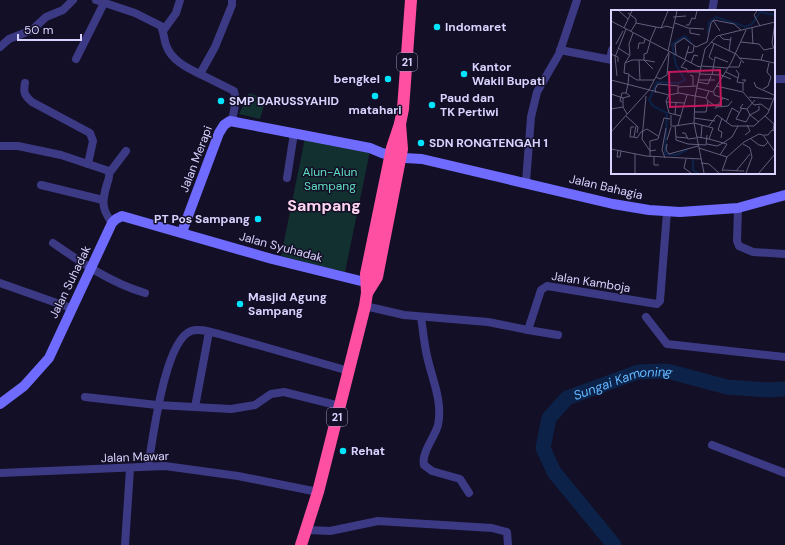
<svg xmlns="http://www.w3.org/2000/svg" width="785" height="545" viewBox="0 0 785 545" font-family="'DM Sans',sans-serif">
<style>
.green{fill:#12302f}
.lines{fill:none;stroke-linecap:round;stroke-linejoin:round}
.river{stroke:#0c2248;stroke-width:15}
.street{stroke:#3d3a85;stroke-width:8}
.secondary{stroke:#6f6bff;stroke-width:10}
.highway{stroke:#ff4fa3;stroke-width:12}
.poi-dot{fill:#00e5ff;stroke:#130f26;stroke-width:1.5}
.labels{text-anchor:middle;stroke-width:3;stroke-linejoin:round;paint-order:stroke}
.shield{fill:#130f26;stroke:#9e99be;stroke-width:1}
.shield-label{font-size:11px;font-weight:bold;fill:#d9d4ff}
.poi-label{font-size:12px;font-weight:bold;fill:#d9d4ff;stroke:#130f26;text-anchor:start}
.street-label{font-size:12px;fill:#d9d4ff;stroke:#130f26}
.park-label{font-size:12px;fill:#5fe0c0;stroke:#130f26}
.water-label{font-size:13px;font-style:italic;fill:#62b6ff;stroke:#130f26}
.district-label{font-size:16px;font-weight:bold;fill:#ffd6f0;stroke:#130f26}
.inset-river{fill:none;stroke:#0c2248;stroke-width:2}
.inset-road{fill:none;stroke:#625e7d;stroke-width:1}
.view{fill:#c2185b;fill-opacity:0.15;stroke:#c2185b;stroke-width:2}
.inset-edge{fill:none;stroke:#d9d4ff;stroke-width:2}
</style>
<rect width="100%" height="100%" fill="#130f26"/>
<g class="green">
<path d="M 249,93 L 266,99 L 260,119 L 239,114 Z"/>
<path d="M 305,138 L 370,151 L 345,272 L 281,256 Z"/>
</g>
<g class="lines">
<path class="river" id="s1" d="M 614,545 L 554,472 L 543,448 L 549,418 L 567,398 L 638,372 L 667,371 L 727,387 L 768,390 L 785,389"/>
<g class="street">
<path d="M 96,0 L 135,13 L 161,26 C 164,33 164,39 166,45 C 171,60 187,68 200,74"/>
<path d="M 712,11 L 714,0"/>
<path d="M 163,31 L 176,13 L 180,0"/>
<path d="M 0,47 L 9,39 L 32,30 L 46,17 L 63,10 L 73,0"/>
<path d="M 560,50 L 612,60"/>
<path d="M 76,59 L 104,3"/>
<path d="M 610,59 L 612,50"/>
<path d="M 774,79 L 785,79"/>
<path d="M 25,83 C 23,93 25,96 32,102 L 90,133 L 93,141 L 88,164"/>
<path d="M 232,121 L 236,100 L 234,91 L 200,74 L 215,47 L 232,5 L 232,0"/>
<path d="M 0,146 L 18,146 L 61,155 L 109,171 C 110,176 109,179 107,184 C 102,201 101,208 112,223"/>
<path d="M 110,172 L 126,151"/>
<path d="M 287,178 L 294,133"/>
<path d="M 526,182 L 531,117 L 537,92 L 559,54 L 577,0"/>
<path d="M 41,185 L 103,200"/>
<path d="M 738,208 L 737,241 L 739,246 L 753,252 L 785,254"/>
<path d="M 53,243 C 82,263 111,283 145,293"/>
<path d="M 0,283 L 71,308"/>
<path d="M 365,306 L 404,315 L 488,322 L 528,330 L 541,290 L 547,286 L 657,304 L 660,301 L 667,212"/>
<path d="M 421,317 C 423,330 424,343 427,356 C 432,379 443,401 438,425 C 435,437 421,453 424,465 L 432,471 L 460,479 L 469,493"/>
<path d="M 646,317 L 667,344 L 785,357"/>
<path d="M 528,330 L 558,335"/>
<path d="M 85,397 L 157,405 L 231,409 L 255,405 L 271,394 L 284,392 L 340,406"/>
<path d="M 195,407 L 209,332"/>
<path d="M 712,445 L 785,473"/>
<path d="M 148,466 C 153,440 164,341 191,331 C 200,328 210,332 219,334 L 349,371"/>
<path d="M 0,473 L 165,466 L 238,476 L 318,492"/>
<path d="M 307,530 L 330,531 L 378,521 L 492,528 L 507,532 L 508,545"/>
<path d="M 125,545 L 130,469"/>
</g>
<g class="secondary">
<path d="M 182,232 L 219,133 L 224,125 L 230,121 L 370,148 C 386,156 404,159 422,159 L 613,204 L 649,210 L 680,212 L 738,208 L 785,195"/>
<path d="M 0,404 L 24,386 L 49,358 L 112,223 L 116,219 L 122,216 L 272,259 L 373,284"/>
</g>
<g class="highway">
<path d="M 367,293 L 377,277 L 402,149 L 400,124"/>
<path d="M 301,545 L 318,492 L 365,306 L 367,293 L 366,274 L 392,148 L 400,124 L 403,109 L 411,0"/>
</g>
</g>
<g class="poi-dot">
<circle cx="437" cy="27" r="4"/>
<circle cx="464" cy="74" r="4"/>
<circle cx="388" cy="79" r="4"/>
<circle cx="375" cy="96" r="4"/>
<circle cx="221" cy="101" r="4"/>
<circle cx="432" cy="105" r="4"/>
<circle cx="421" cy="143" r="4"/>
<circle cx="258" cy="219" r="4"/>
<circle cx="240" cy="304" r="4"/>
<circle cx="343" cy="451" r="4"/>
</g>
<g class="labels">
<g class="shield">
<rect x="397" y="53" width="20" height="18" rx="3"/>
<rect x="327" y="408" width="20" height="18" rx="3"/>
</g>
<g class="shield-label">
<text x="407" y="66">21</text>
<text x="337" y="421">21</text>
</g>
<g class="poi-label">
<text x="445" y="31">Indomaret</text>
<text x="472" y="71">Kantor<tspan x="472" dy="14">Wakil Bupati</tspan></text>
<text x="380" y="83" text-anchor="end">bengkel</text>
<text x="440" y="102">Paud dan<tspan x="440" dy="14">TK Pertiwi</tspan></text>
<text x="229" y="105">SMP DARUSSYAHID</text>
<text x="375" y="114" text-anchor="middle">matahari</text>
<text x="429" y="147">SDN RONGTENGAH 1</text>
<text x="250" y="223" text-anchor="end">PT Pos Sampang</text>
<text x="248" y="301">Masjid Agung<tspan x="248" dy="14">Sampang</tspan></text>
<text x="351" y="455">Rehat</text>
</g>
<g class="street-label">
<text transform="translate(196 159) rotate(-69)" y="4">Jalan Merapi</text>
<text transform="translate(606 187) rotate(13)" y="4">Jalan Bahagia</text>
<text transform="translate(281 247) rotate(15)" y="4">Jalan Syuhadak</text>
<text transform="translate(70 282) rotate(-64)" y="4">Jalan Suhadak</text>
<text transform="translate(591 282) rotate(9)" y="4">Jalan Kamboja</text>
<text transform="translate(135 457) rotate(-2)" y="4">Jalan Mawar</text>
</g>
<g class="park-label">
<text x="330" y="176">Alun-Alun<tspan x="330" dy="14">Sampang</tspan></text>
</g>
<g class="water-label">
<text dy="5" stroke="none"><textPath href="#s1" startOffset="237">Sungai Kamoning</textPath></text>
</g>
<g class="district-label">
<text x="324" y="211">Sampang</text>
</g>
</g>
<g transform="translate(611 10)">
<rect width="164" height="164" fill="#130f26"/>
<path class="inset-river" d="M 97,23 L 98,12 L 105,7 L 135,17 L 141,14 L 149,2 L 164,5M 77,139 L 66,145 L 54,144 L 56,103 L 42,96 L 38,90 L 46,72 L 68,73 L 74,70 L 65,55 L 61,34 L 74,26 L 80,33M 82,148 L 82,160 L 87,163"/>
<path class="inset-road" d="M 8,1 L 17,9M 146,1 L 143,5 L 149,16M 17,3 L 25,9 L 25,13M 62,7 L 75,6M 102,10 L 109,21M 0,11 L 88,57M 164,12 L 161,33 L 164,41M 64,13 L 77,18 L 93,19M 75,15 L 78,15 L 81,8 L 84,9 L 86,1M 13,18 L 21,1M 50,18 L 55,16 L 62,18M 141,18 L 142,34M 79,19 L 79,23 L 89,25M 20,21 L 25,13 L 50,18 L 57,1M 108,25 L 112,29 L 120,30M 39,31 L 45,17M 100,32 L 125,44 L 133,53M 130,32 L 148,34 L 153,40 L 162,38M 5,34 L 12,21M 7,38 L 18,45M 27,39 L 28,33 L 33,33 L 34,29M 57,41 L 66,1M 118,41 L 120,27M 76,43 L 82,42 L 83,36M 0,44 L 7,47 L 7,52M 152,44 L 150,50 L 163,53M 65,45 L 64,34 L 73,28 L 85,37 L 96,32 L 100,13 L 103,10 L 123,14 L 130,20M 128,48 L 150,50M 74,49 L 78,36M 28,50 L 29,70M 75,50 L 70,57 L 76,59 L 76,62 L 89,62M 102,50 L 98,47 L 103,34M 14,53 L 19,45 L 18,34 L 22,23M 80,53 L 83,45 L 87,46M 87,56 L 90,57 L 84,87 L 83,113 L 93,163M 90,56 L 117,58M 90,57 L 94,39 L 106,26 L 164,12M 118,57 L 128,57 L 130,51M 42,59 L 33,50 L 44,52M 125,60 L 128,64 L 126,72 L 132,73M 115,62 L 127,68M 89,64 L 110,65 L 120,69M 18,65 L 26,70 L 43,70M 79,65 L 82,66 L 82,76M 101,65 L 104,47 L 117,52M 6,66 L 4,47 L 15,19M 45,67 L 49,69 L 56,65 L 58,43M 0,70 L 58,85 L 68,83 L 95,88 L 98,81M 87,70 L 104,70M 131,70 L 135,70 L 132,73 L 132,81M 87,72 L 97,74 L 100,66M 143,72 L 145,77 L 163,85M 17,74 L 18,64 L 13,63 L 14,53 L 21,50 L 33,50 L 33,44 L 36,43 L 39,32M 105,76 L 132,82 L 143,95 L 150,94 L 158,100M 0,78 L 0,84 L 12,88M 86,78 L 102,82 L 120,53 L 135,20M 152,79 L 157,76 L 160,67 L 156,62 L 158,53M 103,82 L 103,85 L 118,90M 45,83 L 44,79 L 47,74 L 68,76M 67,83 L 67,77 L 86,76M 58,85 L 55,91 L 58,103 L 70,106M 35,86 L 31,129 L 39,141 L 39,147M 138,87 L 161,89M 97,91 L 106,97 L 117,96 L 121,91M 11,92 L 9,91 L 11,83 L 15,83M 55,92 L 74,93M 132,94 L 129,98 L 136,99 L 139,105M 12,97 L 12,88 L 19,86 L 15,83 L 17,74M 131,98 L 125,109 L 135,112 L 139,105 L 148,112M 0,99 L 12,97 L 16,104M 104,99 L 112,88M 136,99 L 144,90M 83,102 L 95,102 L 97,91 L 95,88M 60,105 L 60,116 L 64,116M 64,105 L 65,92M 139,105 L 148,100 L 148,96M 15,106 L 27,117 L 26,123M 154,106 L 163,114 L 162,120M 83,108 L 104,111M 115,112 L 121,98 L 129,103M 83,113 L 102,118 L 98,129 L 86,127M 67,115 L 76,85M 25,116 L 23,127 L 26,128 L 30,122 L 36,119 L 47,126M 98,116 L 106,105 L 121,116 L 143,116 L 157,103 L 164,85M 0,122 L 38,80 L 58,42M 71,123 L 74,123 L 77,129 L 85,128M 134,125 L 139,121 L 136,115M 153,125 L 157,125 L 161,120 L 164,121M 23,127 L 19,127 L 20,117 L 23,117M 65,127 L 65,130 L 77,134 L 95,135 L 96,125M 77,128 L 65,127 L 64,116 L 83,113M 90,128 L 91,115M 110,128 L 111,122 L 107,120 L 111,108M 98,129 L 116,134 L 109,145M 140,129 L 148,135 L 153,136 L 157,132M 56,130 L 60,117M 56,134 L 55,140 L 58,144 L 87,136M 96,134 L 106,136 L 112,133 L 121,127 L 127,116M 132,134 L 139,138 L 141,147 L 135,163M 88,138 L 116,147 L 133,132 L 148,124 L 152,125 L 164,142M 0,139 L 35,146 L 90,149M 7,140 L 6,147 L 9,147 L 10,141M 45,140 L 39,141 L 39,131 L 47,129 L 53,108 L 59,109M 24,144 L 24,163M 43,147 L 43,155 L 48,155M 54,148 L 51,140 L 55,118M 75,149 L 73,158 L 80,163M 90,153 L 98,154 L 108,163M 111,160 L 133,161M 111,161 L 116,147M 125,161 L 139,144M 148,163 L 164,144"/>
<path class="view" d="M 109,60 L 110,95 L 59,97 L 58,62 Z"/>
<rect width="164" height="164" class="inset-edge"/>
</g>
<path d="M18 34v6h63v-6" fill="none" stroke="#d9d4ff" stroke-width="2"/>
<text x="24" y="34" font-size="12" fill="#d9d4ff" stroke="#130f26" stroke-width="3" paint-order="stroke">50 m</text>
</svg>
